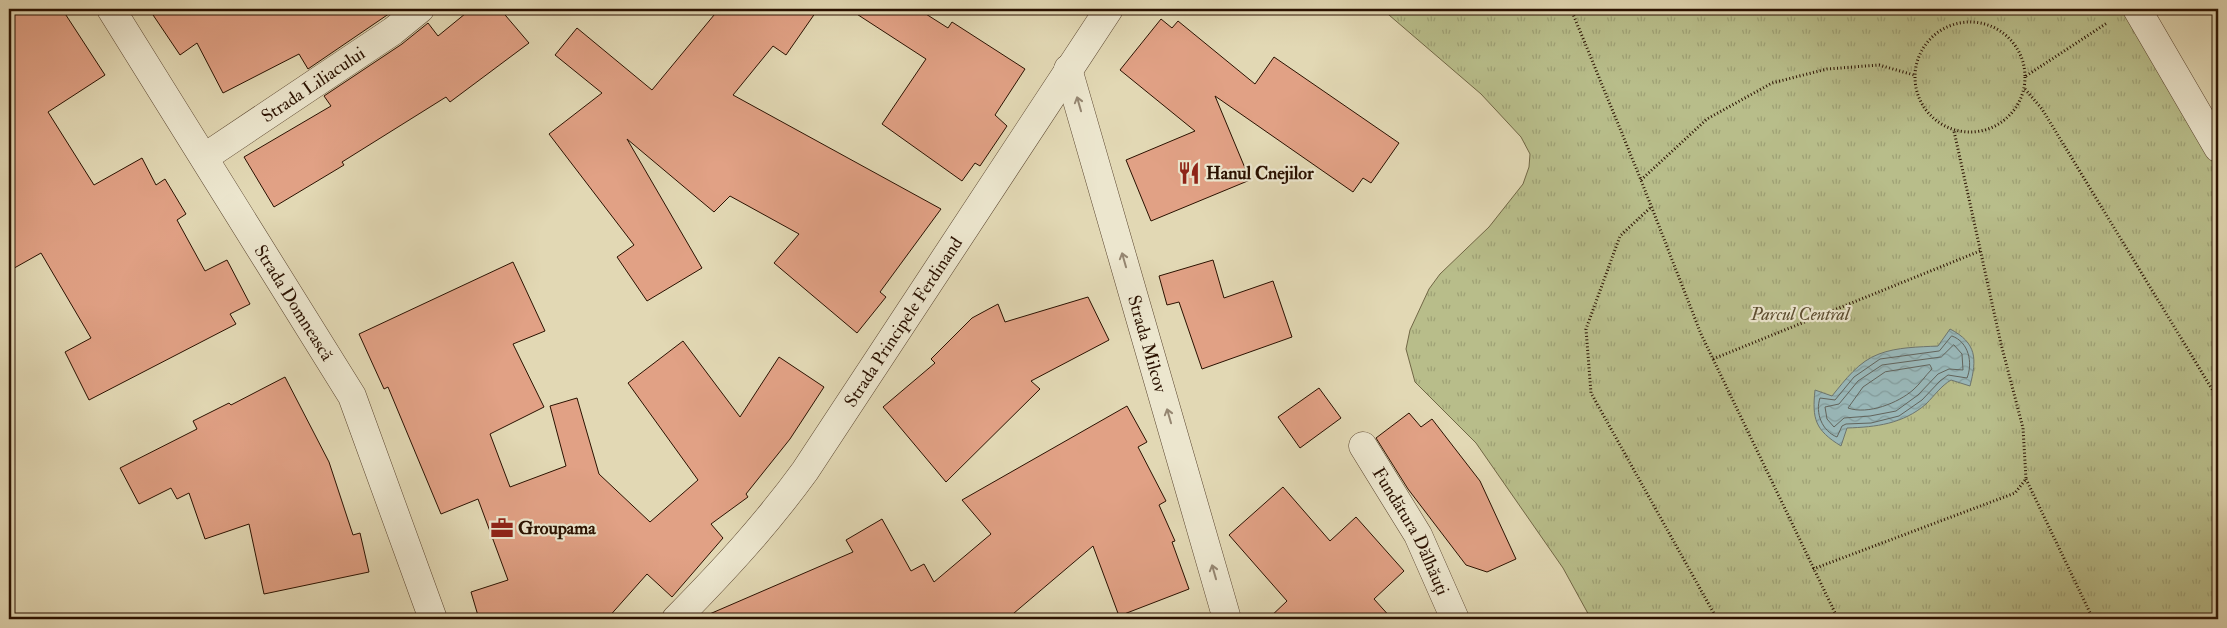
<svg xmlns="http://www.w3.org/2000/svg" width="2227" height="628" viewBox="0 0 2227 628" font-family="'IM FELL Double Pica',serif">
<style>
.grass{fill:url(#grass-tufts);stroke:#716745}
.water{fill:url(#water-waves);stroke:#6d756e}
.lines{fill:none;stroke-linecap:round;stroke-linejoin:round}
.shore{stroke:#62645c;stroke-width:1}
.building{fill:#e1a185;stroke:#2a1100}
.minor-casing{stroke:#58432d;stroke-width:29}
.path{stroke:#2a1100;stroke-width:3;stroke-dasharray:1 2.5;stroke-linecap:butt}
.minor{stroke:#ece6ce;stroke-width:28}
.oneway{stroke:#958671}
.labels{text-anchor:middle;stroke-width:4.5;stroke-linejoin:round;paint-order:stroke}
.street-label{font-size:18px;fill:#2a1100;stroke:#ece6ce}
.poi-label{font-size:18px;font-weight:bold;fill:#2a1100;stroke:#ece6ce;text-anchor:start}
.park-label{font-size:18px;font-style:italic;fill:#5c4d30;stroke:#ece6ce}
</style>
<defs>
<pattern id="grass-tufts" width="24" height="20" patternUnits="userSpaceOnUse" patternTransform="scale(1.25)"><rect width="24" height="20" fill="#b8bd8a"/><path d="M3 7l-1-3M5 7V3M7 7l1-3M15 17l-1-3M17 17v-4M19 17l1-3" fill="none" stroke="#9ea175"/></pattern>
<pattern id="water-waves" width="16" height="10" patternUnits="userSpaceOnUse" patternTransform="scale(1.25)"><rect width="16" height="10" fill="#99b7b8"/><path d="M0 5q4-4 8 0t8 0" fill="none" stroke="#849c9c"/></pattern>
</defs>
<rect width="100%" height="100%" fill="#e2d8b4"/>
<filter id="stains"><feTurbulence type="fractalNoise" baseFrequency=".004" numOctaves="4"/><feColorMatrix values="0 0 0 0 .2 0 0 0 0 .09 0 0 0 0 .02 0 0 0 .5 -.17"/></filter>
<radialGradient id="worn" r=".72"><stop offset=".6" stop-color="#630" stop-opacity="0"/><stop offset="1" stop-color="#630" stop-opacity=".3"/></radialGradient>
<path class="grass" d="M 1382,9 L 2137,9 L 2218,173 L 2218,619 L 1591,619 L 1563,568 L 1476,443 L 1415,382 L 1406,349 L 1410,330 L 1429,289 L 1440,274 L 1489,227 L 1523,184 L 1529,167 L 1530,154 L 1521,137 L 1481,94 Z"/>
<path class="water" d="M 1950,329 C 1977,343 1977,359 1970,386 L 1951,380 C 1941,386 1935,395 1926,404 C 1903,424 1876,427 1847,428 L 1841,446 C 1815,430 1812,419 1815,390 L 1832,396 C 1845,380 1859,361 1879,354 C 1897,347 1919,347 1938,346 Z"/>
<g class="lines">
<g class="shore">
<path d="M 1952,336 C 1969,342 1973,363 1967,378 L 1948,375 L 1940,381 L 1922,400 L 1899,416 L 1871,423 L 1846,424 L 1842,426 L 1837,437 C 1822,431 1815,413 1820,398 L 1835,400 L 1854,377 L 1880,359 L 1939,351 Z"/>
<path d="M 1954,345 L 1962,354 L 1963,370 L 1949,369 L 1938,374 L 1918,395 L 1896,411 L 1870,416 L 1844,418 L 1834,427 L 1827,419 L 1825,407 L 1839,404 L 1858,381 L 1882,365 L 1941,357 Z"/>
<path d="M 1930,365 L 1932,369 C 1925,376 1920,384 1913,390 C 1898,403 1868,415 1848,408 L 1863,387 L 1885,372 Z"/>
</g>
</g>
<g class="building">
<path d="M 9,9 L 62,9 L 105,75 L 48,112 L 94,185 L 142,158 L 156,185 L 165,179 L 186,214 L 177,220 L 205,271 L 227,260 L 250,304 L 230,314 L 236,324 L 89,400 L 65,352 L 91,338 L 41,253 L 9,271 Z"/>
<path d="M 149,9 L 396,9 L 308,69 L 299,54 L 223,93 L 197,43 L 180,55 Z"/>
<path d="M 471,9 L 500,9 L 529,43 L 450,102 L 446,97 L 342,162 L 344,165 L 274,207 L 244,157 L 331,106 L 324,96 L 402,44 L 428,23 L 438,36 Z"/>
<path d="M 719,9 L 818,9 L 786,55 L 773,46 L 733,95 L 941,209 L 880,292 L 886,297 L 857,333 L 774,263 L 799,234 L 730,196 L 714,212 L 627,139 L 702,268 L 647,301 L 617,257 L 634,245 L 549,134 L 602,93 L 555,55 L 577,28 L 652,90 Z"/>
<path d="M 849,9 L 918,9 L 948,28 L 952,22 L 1025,69 L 995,115 L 1007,126 L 980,166 L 975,163 L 962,181 L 882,124 L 926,59 Z"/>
<path d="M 1161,19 L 1172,28 L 1178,21 L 1255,84 L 1274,57 L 1399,143 L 1371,183 L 1363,178 L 1353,192 L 1215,96 L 1250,180 L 1151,221 L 1126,160 L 1195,131 L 1120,70 Z"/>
<path d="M 1213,260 L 1224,298 L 1273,281 L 1292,337 L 1202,369 L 1179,302 L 1167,305 L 1159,276 Z"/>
<path d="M 513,262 L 545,331 L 513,344 L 544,407 L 490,434 L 510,487 L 566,466 L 550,406 L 577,398 L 599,474 L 650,522 L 698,480 L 628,383 L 683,341 L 740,417 L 779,357 L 824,387 L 790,439 L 746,494 L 748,497 L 711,524 L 723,538 L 672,597 L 647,574 L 607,619 L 479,619 L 471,592 L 508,580 L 478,499 L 441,514 L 388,387 L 384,389 L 359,334 Z"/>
<path d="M 1088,297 L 1109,340 L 1031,381 L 1040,389 L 946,482 L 883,407 L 935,363 L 931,359 L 972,318 L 998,304 L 1005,322 Z"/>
<path d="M 285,377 L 329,462 L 353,535 L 360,533 L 369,572 L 264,594 L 249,524 L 205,539 L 189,493 L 177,499 L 171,488 L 139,504 L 120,468 L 197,429 L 193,421 L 229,403 L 231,405 Z"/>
<path d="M 1319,388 L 1341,418 L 1300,448 L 1278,417 Z"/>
<path d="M 1127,406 L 1147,442 L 1138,447 L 1166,501 L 1159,505 L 1175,541 L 1172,542 L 1189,589 L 1119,616 L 1093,546 L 1007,619 L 698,619 L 853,552 L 846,540 L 882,519 L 911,571 L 924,564 L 934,582 L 991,534 L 962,500 Z"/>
<path d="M 1409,413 L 1421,427 L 1432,419 L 1480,481 L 1516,559 L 1487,572 L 1466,565 L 1408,489 L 1376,438 Z"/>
<path d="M 1283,487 L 1330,541 L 1356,517 L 1404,571 L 1374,599 L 1392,619 L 1268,619 L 1287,601 L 1229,535 Z"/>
</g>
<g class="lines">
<defs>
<g id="minor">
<path id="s1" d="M 111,9 L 352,396 L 433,619"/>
<path d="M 2137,9 L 2218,148"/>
<path id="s2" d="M 1068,69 L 1227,619"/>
<path id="s3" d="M 205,157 L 393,31 L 420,9"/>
<path id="s4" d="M 1363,446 L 1418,535 L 1455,619"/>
<path id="s5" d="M 676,619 C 724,570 765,526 805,471 L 1109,9"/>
</g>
</defs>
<use href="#minor" class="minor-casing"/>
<g class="path">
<path d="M 1571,9 L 1641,180 L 1701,334 L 1838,619"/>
<circle cx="1970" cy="77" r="55"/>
<path d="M 2026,76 L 2107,23"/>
<path d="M 2025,89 L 2042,109 L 2218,399"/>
<path d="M 1641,180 L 1707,119 L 1772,83 L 1827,69 L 1879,65 L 1914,75"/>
<path d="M 1650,208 L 1620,236 L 1586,329 L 1591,393 L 1717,619"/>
<path d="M 1713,359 L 1980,251"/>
<path d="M 2026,479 L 2093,619"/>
<path d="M 1813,569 L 2015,493 L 2026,479 L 2023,428 L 2001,344 L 1954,131"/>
</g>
<use href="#minor" class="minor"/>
</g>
<defs><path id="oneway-shaft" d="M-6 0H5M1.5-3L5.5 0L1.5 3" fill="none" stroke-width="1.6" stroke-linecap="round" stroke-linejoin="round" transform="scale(1.25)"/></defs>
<g class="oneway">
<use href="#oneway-shaft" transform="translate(1079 104) rotate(-106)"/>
<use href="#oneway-shaft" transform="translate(1124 260) rotate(-106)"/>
<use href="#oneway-shaft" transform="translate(1169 416) rotate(-106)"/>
<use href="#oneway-shaft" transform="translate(1214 572) rotate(-106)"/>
</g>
<defs>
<symbol id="restaurant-bare" viewBox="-9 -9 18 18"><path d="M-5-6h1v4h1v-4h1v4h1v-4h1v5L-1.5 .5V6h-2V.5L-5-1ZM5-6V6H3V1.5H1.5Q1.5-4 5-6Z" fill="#8f2418" stroke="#ece6ce" stroke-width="2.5" paint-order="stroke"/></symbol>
<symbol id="office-bare" viewBox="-9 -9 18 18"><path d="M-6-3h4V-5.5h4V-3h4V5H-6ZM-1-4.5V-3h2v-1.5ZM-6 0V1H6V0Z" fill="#8f2418" stroke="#ece6ce" stroke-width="2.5" paint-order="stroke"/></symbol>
</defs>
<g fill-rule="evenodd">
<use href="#restaurant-bare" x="1173" y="157" width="32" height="32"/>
<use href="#office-bare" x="486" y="512" width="32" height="32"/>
</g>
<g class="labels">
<g class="street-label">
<text dy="6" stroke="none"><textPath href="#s3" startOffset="130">Strada Liliacului</textPath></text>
<text dy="6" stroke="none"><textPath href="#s1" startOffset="346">Strada Domnească</textPath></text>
<text dy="6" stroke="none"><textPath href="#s5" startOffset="375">Strada Principele Ferdinand</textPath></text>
<text dy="6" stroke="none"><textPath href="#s2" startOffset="286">Strada Milcov</textPath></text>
<text dy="6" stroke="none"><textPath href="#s4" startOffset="98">Fundătura Dălhăuți</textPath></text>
</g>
<g class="poi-label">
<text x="1206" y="179">Hanul Cnejilor</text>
<text x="518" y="534">Groupama</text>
</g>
<g class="park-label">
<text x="1800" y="320">Parcul Central</text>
</g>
</g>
<rect width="2227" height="628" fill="none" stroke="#e2d8b4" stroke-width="30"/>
<rect x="10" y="10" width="2207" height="608" fill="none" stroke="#2a1100" stroke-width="2.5"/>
<rect x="15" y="15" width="2197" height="598" fill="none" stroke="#2a1100"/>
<rect width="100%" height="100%" filter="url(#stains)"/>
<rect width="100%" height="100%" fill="url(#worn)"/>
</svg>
